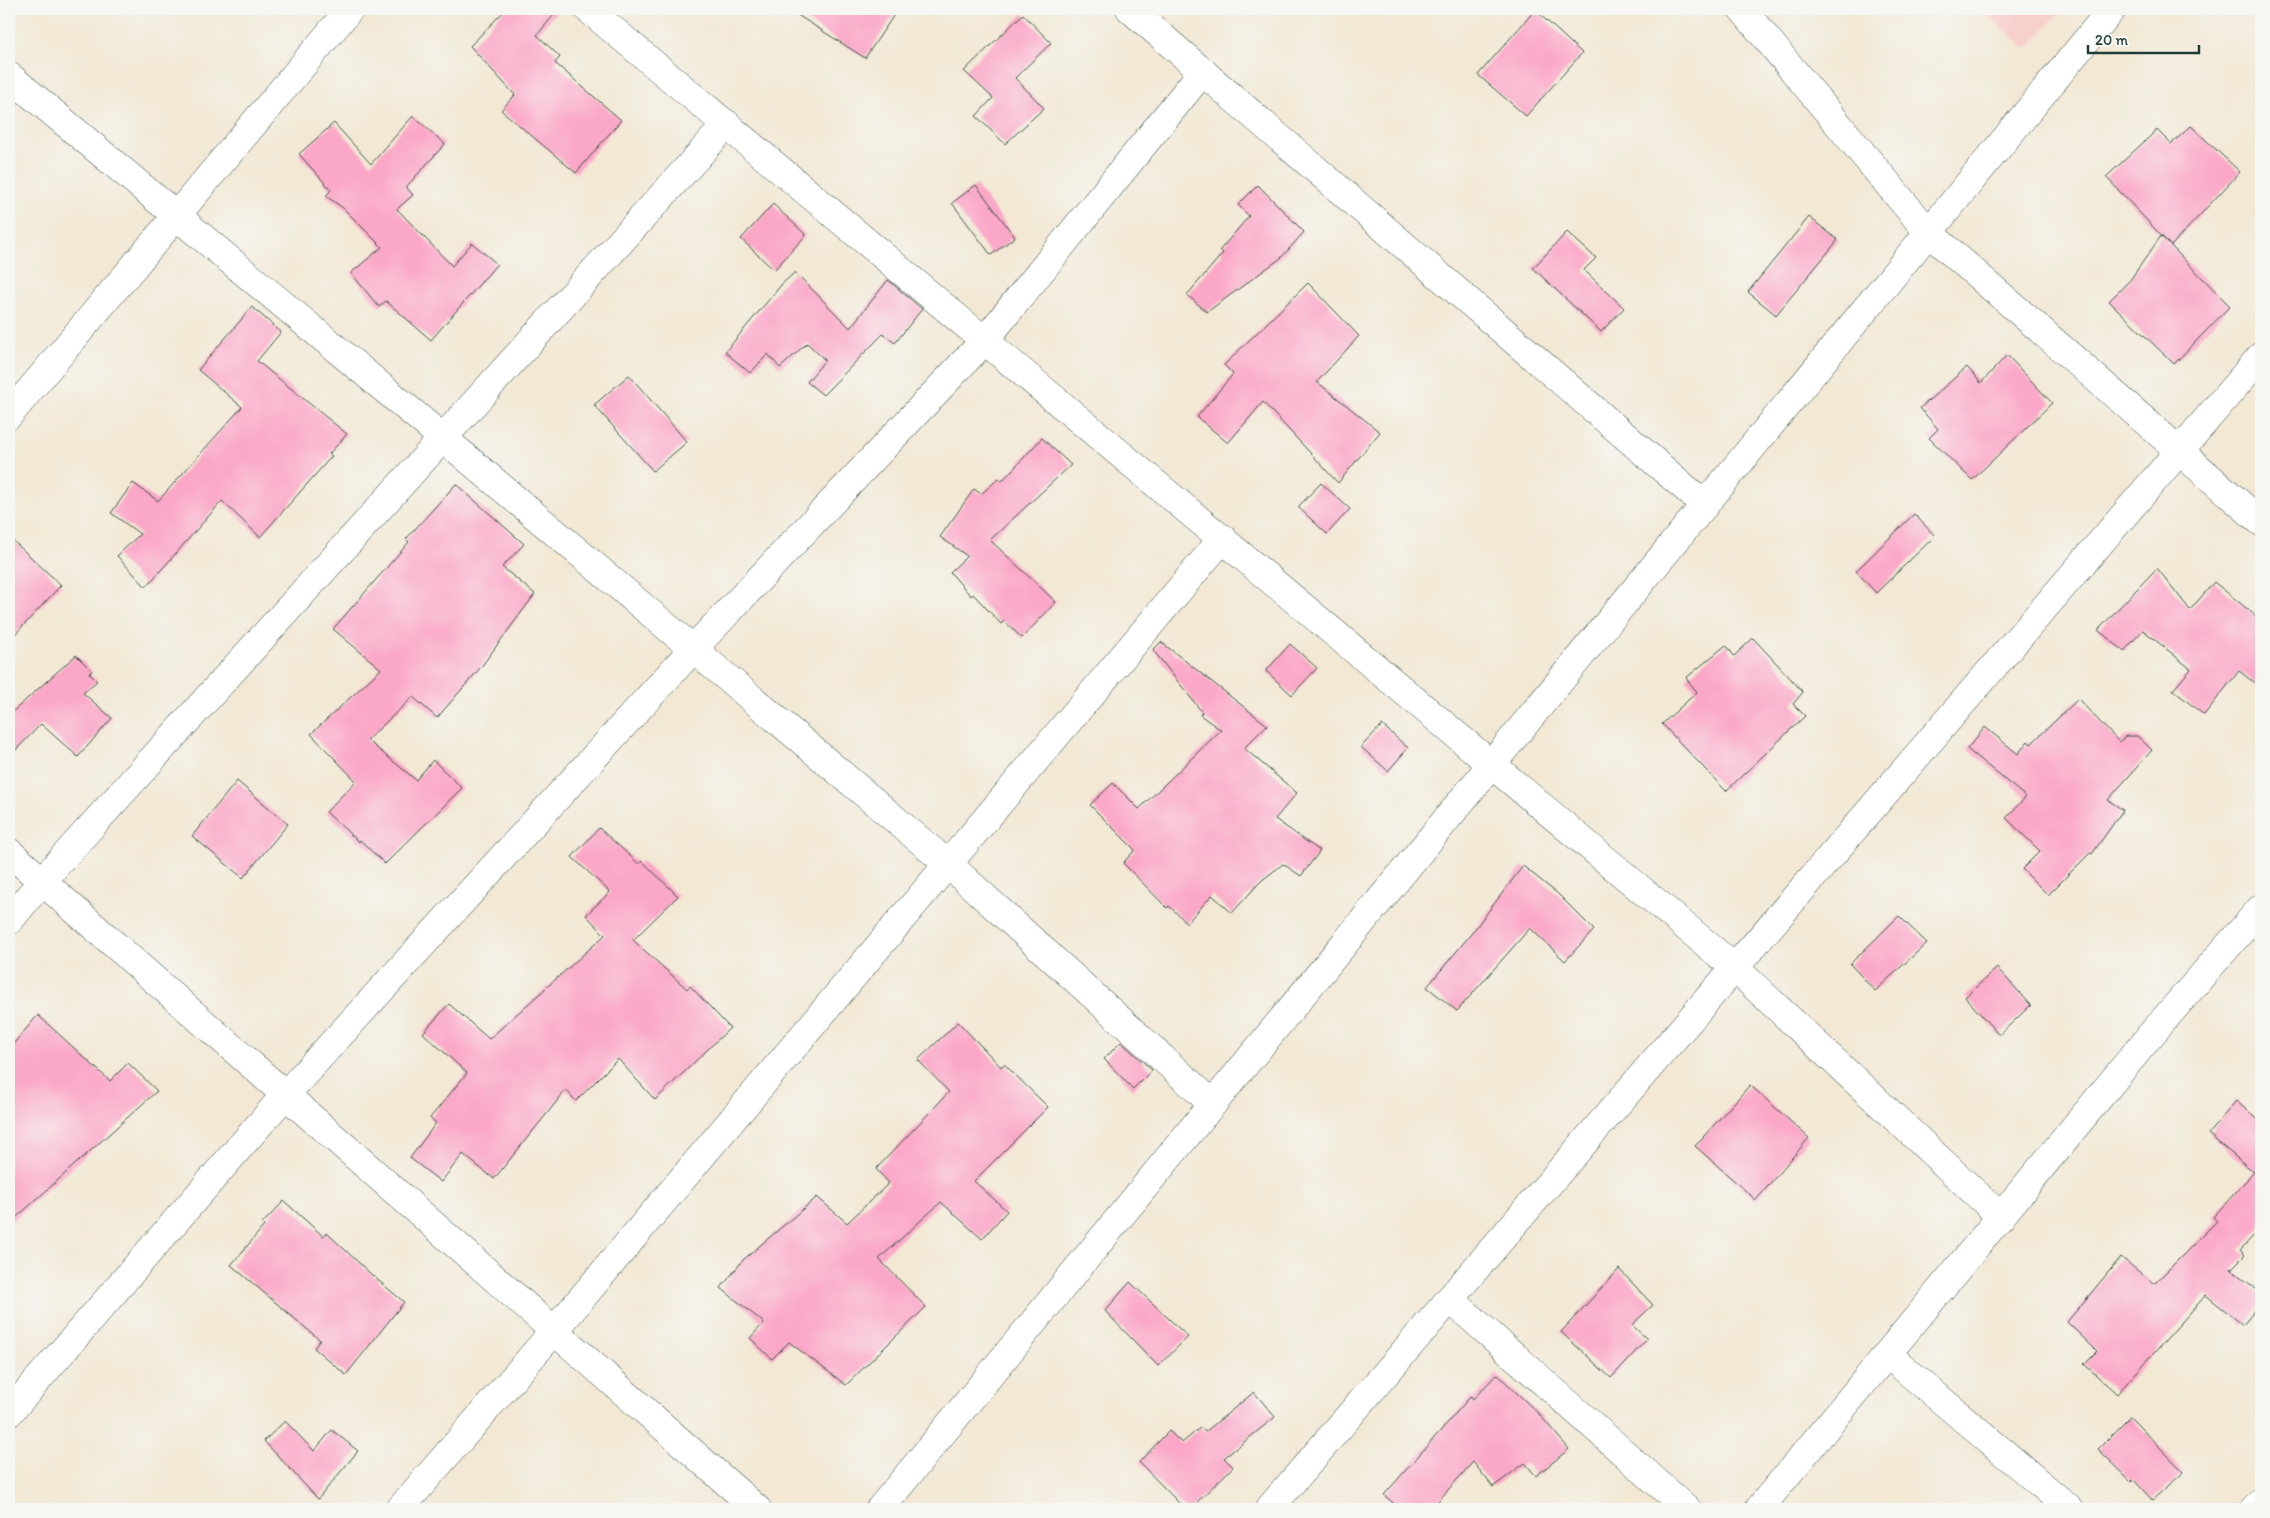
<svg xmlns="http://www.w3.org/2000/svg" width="2270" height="1518" viewBox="0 0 2270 1518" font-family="Itim,sans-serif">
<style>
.built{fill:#f7d0cc}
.building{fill:#fba7c8}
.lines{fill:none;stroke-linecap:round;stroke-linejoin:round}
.minor-casing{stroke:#3f574c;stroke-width:29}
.tertiary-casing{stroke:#3f574c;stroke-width:29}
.minor{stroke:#fff;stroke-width:28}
.tertiary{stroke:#fff;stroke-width:28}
</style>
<rect width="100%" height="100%" fill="#f6f6f2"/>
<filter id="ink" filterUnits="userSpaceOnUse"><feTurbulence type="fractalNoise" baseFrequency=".02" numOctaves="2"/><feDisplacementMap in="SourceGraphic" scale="10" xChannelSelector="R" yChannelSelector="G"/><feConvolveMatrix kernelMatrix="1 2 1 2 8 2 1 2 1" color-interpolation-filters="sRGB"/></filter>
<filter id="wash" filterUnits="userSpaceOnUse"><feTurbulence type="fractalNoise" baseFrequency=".0096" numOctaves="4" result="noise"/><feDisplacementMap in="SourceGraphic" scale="20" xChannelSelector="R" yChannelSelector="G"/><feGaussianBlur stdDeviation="1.12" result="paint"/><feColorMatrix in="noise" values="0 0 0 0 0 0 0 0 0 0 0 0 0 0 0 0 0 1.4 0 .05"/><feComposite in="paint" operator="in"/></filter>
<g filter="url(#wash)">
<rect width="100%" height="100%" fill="#f2e8d4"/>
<path class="built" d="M 1980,9 L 2063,9 L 2027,49 Z"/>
<g id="blocks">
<g class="building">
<path d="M 506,9 L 559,9 L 537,35 L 560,57 L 555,63 L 621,120 L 576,173 L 501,110 L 515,95 L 470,46 Z"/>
<path d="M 788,9 L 898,9 L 865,58 Z"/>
<path d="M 1535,10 L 1582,53 L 1526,116 L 1478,75 Z"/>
<path d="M 1023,14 L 1051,43 L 1015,78 L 1044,108 L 1005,144 L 976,116 L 993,98 L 964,71 Z"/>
<path d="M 413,116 L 445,144 L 406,187 L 413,195 L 397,209 L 452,266 L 472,243 L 497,264 L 431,340 L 386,301 L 379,307 L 351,273 L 382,247 L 343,208 L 326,196 L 331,190 L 299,154 L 334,123 L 371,164 Z"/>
<path d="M 2191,126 L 2240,172 L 2171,246 L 2106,177 L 2157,130 L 2171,144 Z"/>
<path d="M 976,185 L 1015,237 L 991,255 L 952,203 Z"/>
<path d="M 1258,185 L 1304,232 L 1281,258 L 1207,312 L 1187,295 L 1223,253 L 1220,250 L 1249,216 L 1238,205 Z"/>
<path d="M 773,204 L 806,235 L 774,270 L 741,239 Z"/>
<path d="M 1809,217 L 1838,240 L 1776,315 L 1748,292 Z"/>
<path d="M 1567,232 L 1596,258 L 1584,270 L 1624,308 L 1601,332 L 1533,268 Z"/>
<path d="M 2161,236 L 2230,306 L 2174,364 L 2109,301 L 2130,280 Z"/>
<path d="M 795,272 L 850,328 L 888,280 L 922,309 L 895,343 L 883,334 L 823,395 L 807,382 L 825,360 L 807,343 L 780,368 L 768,354 L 750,373 L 725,352 L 782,284 Z"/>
<path d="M 1308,283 L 1359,336 L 1317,382 L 1380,432 L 1338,483 L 1263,402 L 1228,443 L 1197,417 L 1233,374 L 1224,365 Z"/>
<path d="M 252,307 L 281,332 L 257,361 L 347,434 L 329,454 L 332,456 L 260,537 L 222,501 L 146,587 L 117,556 L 140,534 L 111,513 L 133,483 L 158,501 L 242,407 L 198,370 Z"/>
<path d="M 2007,355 L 2052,403 L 1972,480 L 1929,438 L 1938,429 L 1920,408 L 1967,367 L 1981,383 Z"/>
<path d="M 629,375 L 687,442 L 653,471 L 594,405 Z"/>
<path d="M 1042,438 L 1071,465 L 990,540 L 1056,602 L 1022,638 L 1004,621 L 1001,624 L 973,594 L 971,596 L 950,572 L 967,556 L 940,537 L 974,489 L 981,494 L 999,478 L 1002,481 Z"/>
<path d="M 1321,483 L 1350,509 L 1327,534 L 1298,507 Z"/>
<path d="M 456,484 L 524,544 L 502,567 L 535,594 L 481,667 L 437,718 L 413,697 L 367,740 L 416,780 L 433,760 L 462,788 L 385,864 L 360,840 L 359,842 L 326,812 L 356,781 L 311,734 L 381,669 L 333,629 L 409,542 L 406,539 Z"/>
<path d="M 1914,514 L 1935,536 L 1876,593 L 1856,571 Z"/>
<path d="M 9,537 L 61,585 L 9,641 Z"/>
<path d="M 2157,568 L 2190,610 L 2214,582 L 2261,620 L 2261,688 L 2239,671 L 2204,715 L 2173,690 L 2191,669 L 2143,630 L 2124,651 L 2098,630 Z"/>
<path d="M 1753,638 L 1803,692 L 1793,704 L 1805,716 L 1726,791 L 1662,724 L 1697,692 L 1686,678 L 1726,645 L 1734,656 Z"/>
<path d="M 1161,642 L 1267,725 L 1244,748 L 1297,793 L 1275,819 L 1320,851 L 1301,876 L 1283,864 L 1261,881 L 1232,913 L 1212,895 L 1187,923 L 1169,906 L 1167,908 L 1123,863 L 1135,850 L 1090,805 L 1113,783 L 1139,809 L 1221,730 L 1200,715 L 1202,712 L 1153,650 Z"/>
<path d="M 1290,644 L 1317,668 L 1292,695 L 1266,671 Z"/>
<path d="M 76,655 L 92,671 L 89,673 L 97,681 L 83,693 L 112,718 L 78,757 L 41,724 L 9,757 L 9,715 Z"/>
<path d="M 2078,699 L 2119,742 L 2126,736 L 2137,736 L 2152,750 L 2108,800 L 2123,810 L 2092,854 L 2090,853 L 2048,895 L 2022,869 L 2040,851 L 2006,818 L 2026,797 L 1967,749 L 1985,727 L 2018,754 L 2028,741 L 2031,744 Z"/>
<path d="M 1382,725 L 1408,748 L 1388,771 L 1361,747 Z"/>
<path d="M 237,781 L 288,824 L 243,878 L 192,836 Z"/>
<path d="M 599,828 L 639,864 L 642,861 L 678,896 L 633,940 L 687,989 L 690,986 L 730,1028 L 655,1100 L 618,1059 L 576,1101 L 566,1090 L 494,1179 L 463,1154 L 441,1182 L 410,1158 L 436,1123 L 430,1118 L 467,1073 L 423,1033 L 449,1004 L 489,1039 L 605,935 L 586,915 L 610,892 L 572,857 Z"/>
<path d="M 1523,866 L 1558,894 L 1594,930 L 1565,961 L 1530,928 L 1457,1011 L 1427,987 L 1471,934 Z"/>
<path d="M 1899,916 L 1927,943 L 1875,991 L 1850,964 Z"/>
<path d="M 1997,968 L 2031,1005 L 1999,1035 L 1965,997 Z"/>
<path d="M 38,1015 L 110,1081 L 128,1063 L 157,1091 L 9,1224 L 9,1049 Z"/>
<path d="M 958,1022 L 1001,1067 L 1004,1064 L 1048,1107 L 974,1181 L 1007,1211 L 982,1239 L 941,1202 L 879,1259 L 926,1307 L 846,1385 L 789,1342 L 772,1359 L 750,1338 L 764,1323 L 721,1288 L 743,1260 L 817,1197 L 847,1223 L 889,1183 L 876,1169 L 949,1092 L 918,1060 Z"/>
<path d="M 1121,1042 L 1152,1070 L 1133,1089 L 1104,1059 Z"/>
<path d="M 1750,1085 L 1809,1138 L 1756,1200 L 1695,1146 Z"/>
<path d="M 2236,1101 L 2261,1122 L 2261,1228 L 2240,1250 L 2245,1255 L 2231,1269 L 2261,1293 L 2261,1303 L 2243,1325 L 2206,1295 L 2117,1394 L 2084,1364 L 2097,1351 L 2067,1322 L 2121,1257 L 2154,1284 L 2217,1221 L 2213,1217 L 2254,1172 L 2208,1134 Z"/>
<path d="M 284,1201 L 323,1236 L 327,1233 L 373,1276 L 404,1302 L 346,1375 L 314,1348 L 320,1340 L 231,1265 L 264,1226 L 262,1224 Z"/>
<path d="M 1619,1269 L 1653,1305 L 1632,1325 L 1647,1339 L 1611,1378 L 1561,1332 Z"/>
<path d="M 1130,1282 L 1188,1337 L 1158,1366 L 1105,1311 Z"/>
<path d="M 1497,1374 L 1539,1414 L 1569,1449 L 1536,1476 L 1525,1463 L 1493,1487 L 1473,1462 L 1431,1509 L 1400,1509 L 1384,1495 L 1471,1396 L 1473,1399 Z"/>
<path d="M 1254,1392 L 1275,1417 L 1224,1458 L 1233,1467 L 1190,1509 L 1185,1509 L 1139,1462 L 1169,1431 L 1182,1443 L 1201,1427 L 1205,1432 Z"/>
<path d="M 2130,1417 L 2184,1472 L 2152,1500 L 2133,1479 L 2131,1481 L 2098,1449 Z"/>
<path d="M 285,1421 L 314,1451 L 332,1430 L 358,1451 L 318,1499 L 264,1441 Z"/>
</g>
</g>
</g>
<g filter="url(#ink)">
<use href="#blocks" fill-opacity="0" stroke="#3f574c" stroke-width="1"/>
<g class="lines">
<defs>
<g id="minor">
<path d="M 588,9 L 1735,968 L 2001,1217"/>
<path d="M 1130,9 L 1705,505"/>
<path d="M 1742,9 L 1928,232 L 2261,522"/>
<path d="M 9,76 L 443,438 L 948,864 L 1213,1104"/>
<path d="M 9,415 L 350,9"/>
<path d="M 9,921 L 42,881 L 727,124"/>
<path d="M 1450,1299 L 1687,1509"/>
<path d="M 1887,1354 L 2070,1509"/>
<path d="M 9,1413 L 285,1095 L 693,649 L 985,340 L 1203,71"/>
<path d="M 400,1509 L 554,1331 L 1223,538"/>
<path d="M 880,1509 L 2112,9"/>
<path d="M 1269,1509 L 2261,356"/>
<path d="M 2254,1509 L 2261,1501"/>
</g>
<g id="tertiary">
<path d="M 9,852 L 757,1509"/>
<path d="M 1759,1509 L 2154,1031 L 2261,908"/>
</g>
</defs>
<use href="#minor" class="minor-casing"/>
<use href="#tertiary" class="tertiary-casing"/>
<use href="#minor" class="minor"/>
<use href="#tertiary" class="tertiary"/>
</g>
</g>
<rect width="2270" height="1518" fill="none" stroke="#f6f6f2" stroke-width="30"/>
<path d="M2088 45v8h111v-8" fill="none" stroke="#1f3d34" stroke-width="2.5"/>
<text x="2095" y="45" font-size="15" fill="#1f3d34" stroke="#f6f6f2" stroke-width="4" paint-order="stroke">20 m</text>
</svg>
